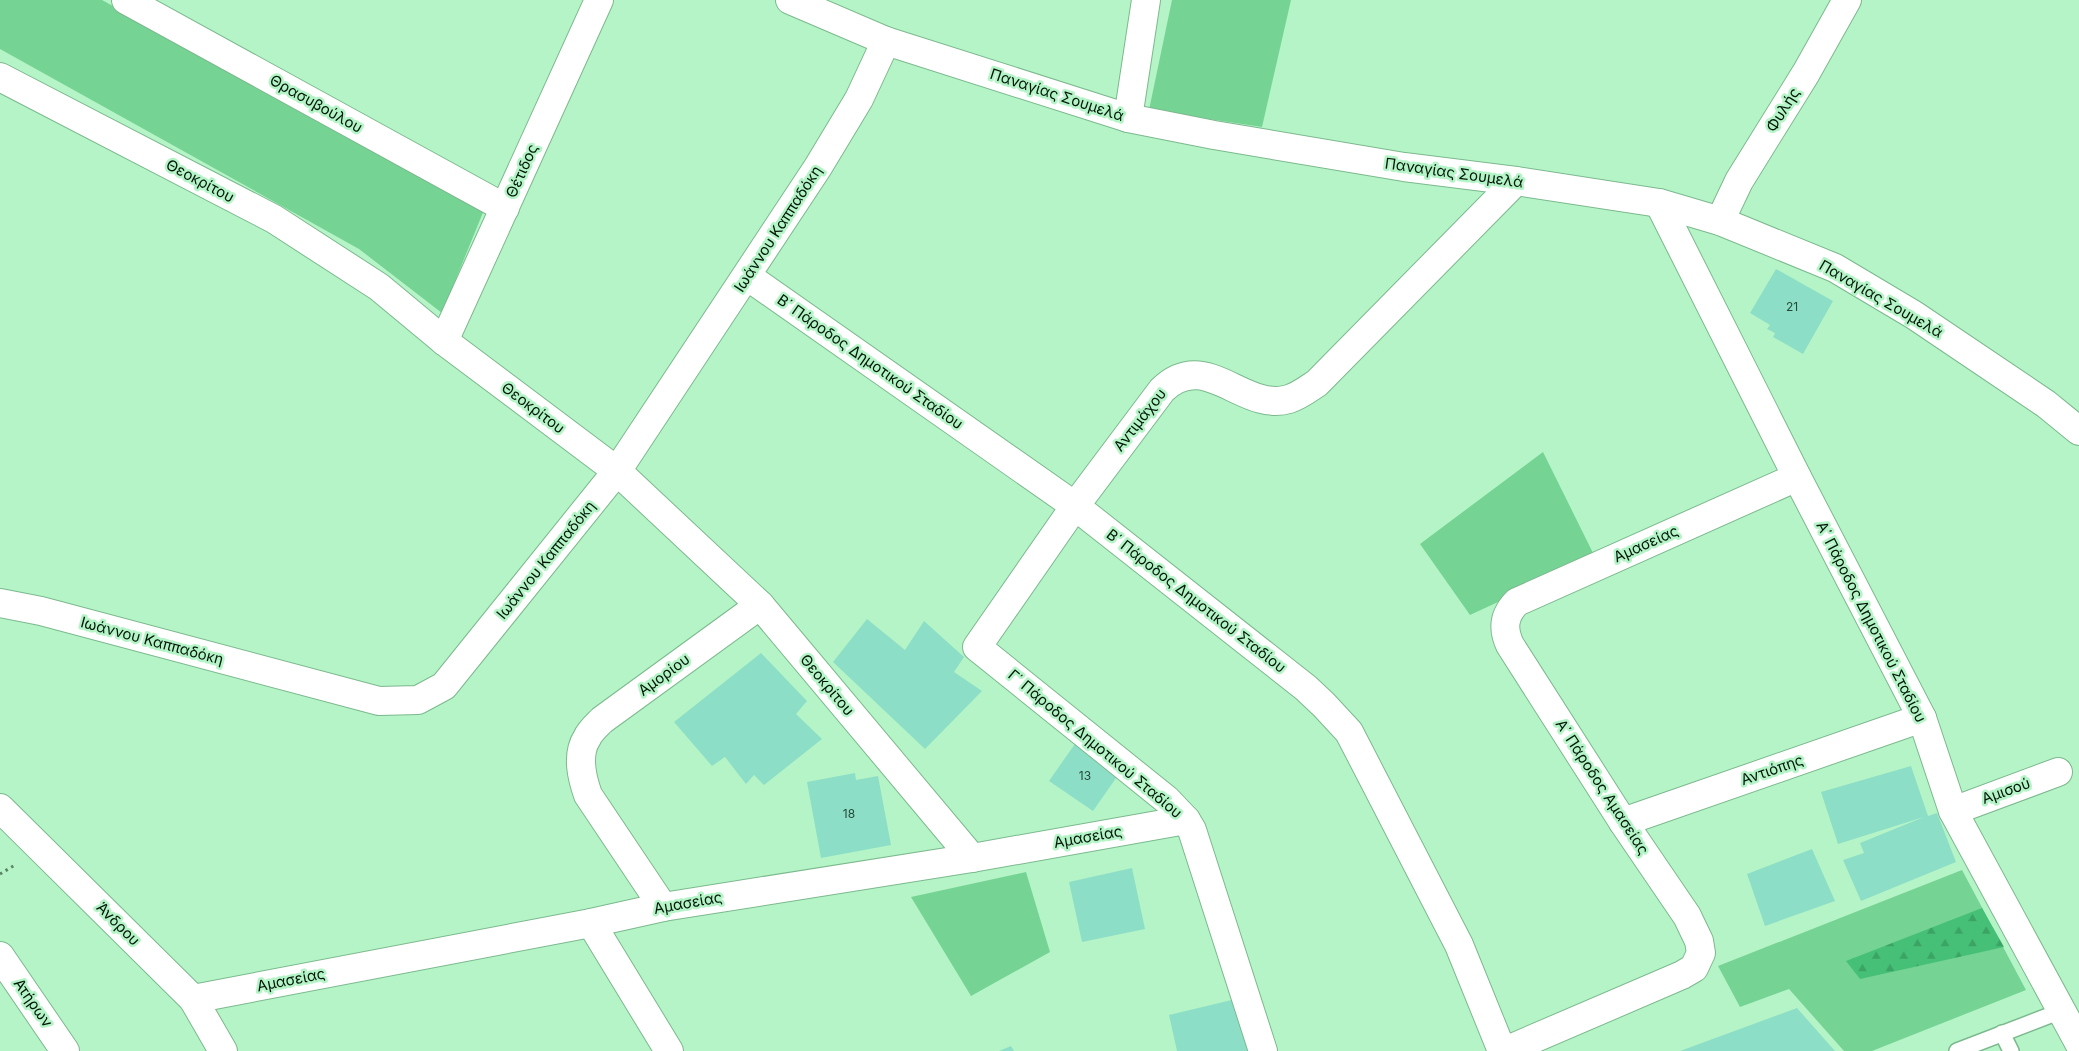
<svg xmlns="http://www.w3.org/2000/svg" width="2079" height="1051" viewBox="0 0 2079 1051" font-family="Inter,sans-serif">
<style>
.green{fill:#75d394}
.forest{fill:url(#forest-firs)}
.building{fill:#8cdfc6}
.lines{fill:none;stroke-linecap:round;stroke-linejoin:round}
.lane-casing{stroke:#7cb98e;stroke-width:18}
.street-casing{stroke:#7cb98e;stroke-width:30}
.secondary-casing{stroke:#7cb98e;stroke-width:30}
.path{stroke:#5b8567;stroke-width:3;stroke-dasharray:2.5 4;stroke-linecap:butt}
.lane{stroke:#fff;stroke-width:15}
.street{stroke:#fff;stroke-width:28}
.secondary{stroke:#fff;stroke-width:28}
.labels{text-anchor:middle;stroke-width:5;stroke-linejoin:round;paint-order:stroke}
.number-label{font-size:12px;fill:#244938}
.street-label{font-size:15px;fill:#011708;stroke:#b5f4c7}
</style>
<defs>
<pattern id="forest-firs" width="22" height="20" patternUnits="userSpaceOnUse" patternTransform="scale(1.25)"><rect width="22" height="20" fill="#45c076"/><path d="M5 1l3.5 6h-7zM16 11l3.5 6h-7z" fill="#3ba465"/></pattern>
</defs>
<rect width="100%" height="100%" fill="#b5f4c7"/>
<g class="green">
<path d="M 0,0 L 102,0 L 484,210 L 442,313 L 359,249 L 0,49 Z"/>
<path d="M 1172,0 L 1291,0 L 1262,127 L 1149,110 Z"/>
<path d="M 1543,452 L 1595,557 L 1470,615 L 1420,544 Z"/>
<path d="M 1962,870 L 2026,990 L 1872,1051 L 1844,1051 L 1789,989 L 1740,1007 L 1718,966 Z"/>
<path d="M 1026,872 L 1050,952 L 971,996 L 911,897 Z"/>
</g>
<path class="forest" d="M 1982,908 L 2004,947 L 1860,979 L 1846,961 Z"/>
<g class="building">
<path d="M 1776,269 L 1833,301 L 1803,354 L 1773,337 L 1775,333 L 1767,329 L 1770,325 L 1750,313 Z"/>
<path d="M 867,619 L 905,650 L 924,621 L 964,657 L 954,672 L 982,691 L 925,749 L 833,662 Z"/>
<path d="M 761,653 L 807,701 L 796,714 L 822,739 L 764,785 L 754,775 L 746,784 L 725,757 L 712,766 L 674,722 Z"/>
<path d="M 1077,741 L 1121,771 L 1093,811 L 1049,781 Z"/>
<path d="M 1911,766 L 1928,816 L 1937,813 L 1956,862 L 1861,901 L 1843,860 L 1864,853 L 1860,843 L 1924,817 L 1838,844 L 1821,792 Z"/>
<path d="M 855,773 L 856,780 L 878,776 L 891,845 L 821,858 L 807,782 Z"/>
<path d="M 1812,849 L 1835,901 L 1765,926 L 1747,874 Z"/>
<path d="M 1132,868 L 1145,929 L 1082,942 L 1069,882 Z"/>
<path d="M 1240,998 L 1252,1051 L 1177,1051 L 1169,1015 Z"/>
<path d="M 1797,1008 L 1835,1051 L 1680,1051 Z"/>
<path d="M 1011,1046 L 1014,1051 L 999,1051 Z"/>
</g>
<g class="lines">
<defs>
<g id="lane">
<path d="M 2002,1033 L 2011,1051"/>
<path d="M 1957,1051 L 2061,1011"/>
</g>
<g id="street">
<path d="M 126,0 L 505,208"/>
<path d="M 0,77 L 274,219 L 379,287 L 444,341 L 617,471 L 760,605 L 972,858"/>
<path d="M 1128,118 L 1146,0"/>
<path d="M 1659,203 L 1797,477 L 1922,718 L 1953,811 L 2079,1043"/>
<path d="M 1720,221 L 1739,181 L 1806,73 L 1847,0"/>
<path d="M 747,276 L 1075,506 L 1306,688 L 1324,705 L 1349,732 L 1459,945 L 1502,1051"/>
<path d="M 444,341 L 599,0"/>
<path d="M 0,603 L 41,611 L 379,701 L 418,700 L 444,686 L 617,471 L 818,167 L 859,99 L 886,41"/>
<path d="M 0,808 L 193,999 L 223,1051"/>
<path d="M 1953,811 L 2058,772"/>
<path d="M 1623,822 L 1922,718"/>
<path d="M 663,907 L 588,795 C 582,778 576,755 587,738 C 590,731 597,725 602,720 L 760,605"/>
<path d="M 591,923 L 669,1051"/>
<path d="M 0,956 L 65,1051"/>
<path d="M 193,999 L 591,923 L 663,907 L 972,858 L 1186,820"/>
<path d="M 1263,1051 L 1192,830 L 1186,820 L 1167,800 L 977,647 L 1075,506 L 1162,390 C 1206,347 1243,413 1289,399 C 1299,396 1308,389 1317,383 L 1516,181"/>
<path d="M 1505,1051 L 1682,975 L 1694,968 L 1701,953 L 1699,941 L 1687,916 L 1623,822 L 1510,645 C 1502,628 1504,615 1517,602 L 1797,477"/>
</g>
<path id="secondary" d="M 790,0 L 886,41 L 1128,118 L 1214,135 L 1404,167 L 1516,181 L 1659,203 L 1720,221 L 1835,268 L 1914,315 L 2046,404 L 2079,431"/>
</defs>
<use href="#lane" class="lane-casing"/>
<use href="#street" class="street-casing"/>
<use href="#secondary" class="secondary-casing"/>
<path class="path" d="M 0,874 L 15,865"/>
<use href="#lane" class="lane"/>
<use href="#street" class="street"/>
<use href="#secondary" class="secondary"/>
</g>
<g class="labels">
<g class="number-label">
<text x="1792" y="311">21</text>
<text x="1085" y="780">13</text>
<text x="849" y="818">18</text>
</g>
<g class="street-label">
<text transform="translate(1057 95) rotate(18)" y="5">Παναγίας Σουμελά</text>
<text transform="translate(316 104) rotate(29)" y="5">Θρασυβούλου</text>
<text transform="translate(1783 110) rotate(-58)" y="5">Φυλής</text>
<text transform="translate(522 171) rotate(-66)" y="5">Θέτιδος</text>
<text transform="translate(1454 173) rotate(8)" y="5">Παναγίας Σουμελά</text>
<text transform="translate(200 181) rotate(28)" y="5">Θεοκρίτου</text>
<text transform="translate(778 229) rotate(-57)" y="5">Ιωάννου Καππαδόκη</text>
<text transform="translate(1881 299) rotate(30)" y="5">Παναγίας Σουμελά</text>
<text transform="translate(870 362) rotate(35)" y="5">Β΄ Πάροδος Δημοτικού Σταδίου</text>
<text transform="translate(533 408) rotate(37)" y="5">Θεοκρίτου</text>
<text transform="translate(1140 420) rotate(-52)" y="5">Αντιμάχου</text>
<text transform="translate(1646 544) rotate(-24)" y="5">Αμασείας</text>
<text transform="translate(546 560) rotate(-51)" y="5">Ιωάννου Καππαδόκη</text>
<text transform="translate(1196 601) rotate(38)" y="5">Β΄ Πάροδος Δημοτικού Σταδίου</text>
<text transform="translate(1871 622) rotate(63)" y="5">Α΄ Πάροδος Δημοτικού Σταδίου</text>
<text transform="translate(152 641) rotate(15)" y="5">Ιωάννου Καππαδόκη</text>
<text transform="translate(664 675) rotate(-36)" y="5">Αμορίου</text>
<text transform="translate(827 685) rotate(50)" y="5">Θεοκρίτου</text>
<text transform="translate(1095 744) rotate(40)" y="5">Γ΄ Πάροδος Δημοτικού Σταδίου</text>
<text transform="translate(1772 770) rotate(-19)" y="5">Αντιόπης</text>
<text transform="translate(1602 787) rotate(57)" y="5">Α΄ Πάροδος Αμασείας</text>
<text transform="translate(2006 791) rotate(-20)" y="5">Αμισού</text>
<text transform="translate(1088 837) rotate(-10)" y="5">Αμασείας</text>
<text transform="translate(688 903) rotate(-10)" y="5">Αμασείας</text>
<text transform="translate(118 924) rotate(45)" y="5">Άνδρου</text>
<text transform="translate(291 980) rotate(-11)" y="5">Αμασείας</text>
<text transform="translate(33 1003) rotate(55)" y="5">Ατήρων</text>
</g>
</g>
</svg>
